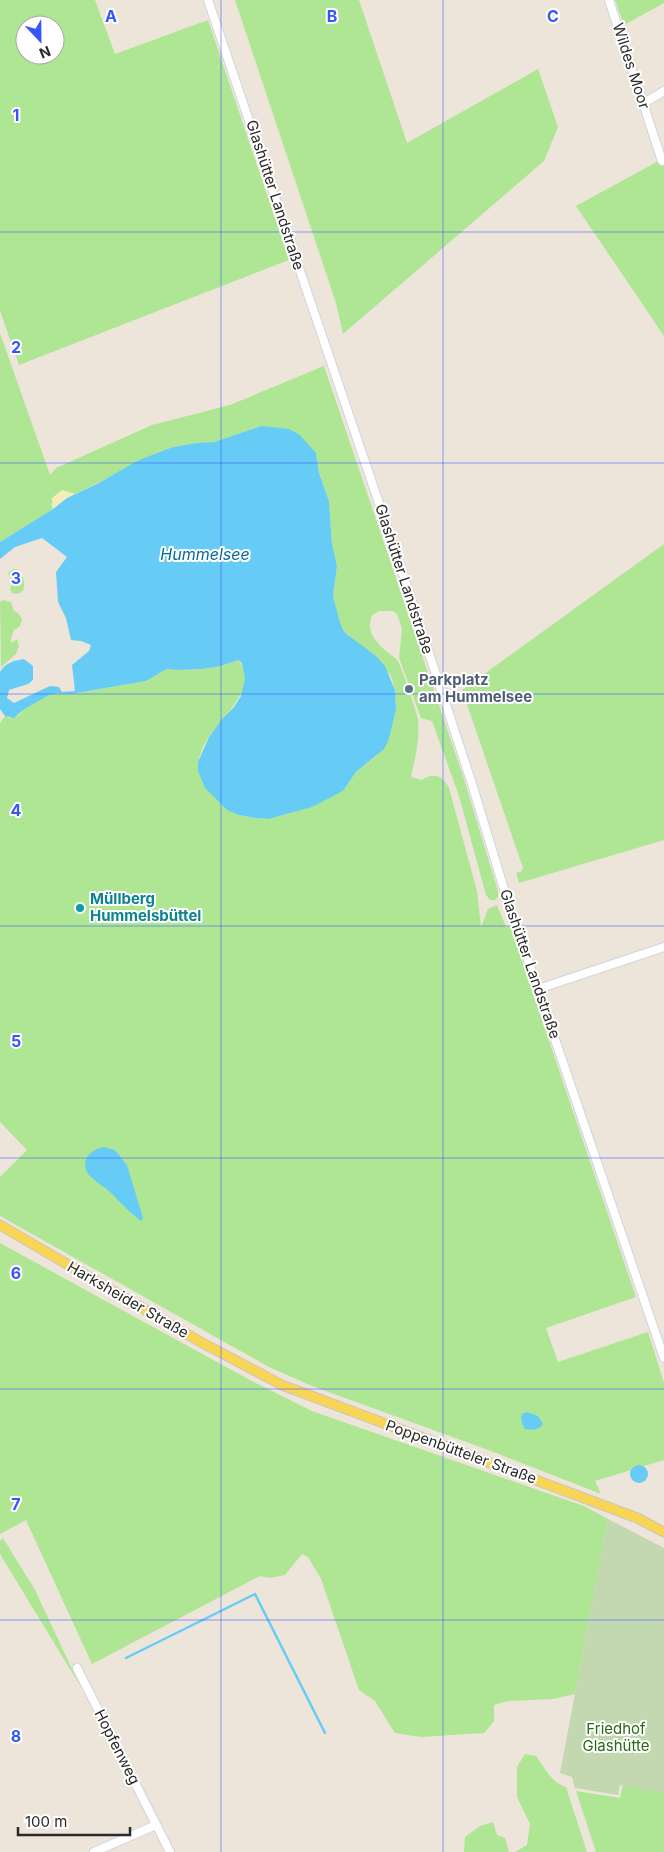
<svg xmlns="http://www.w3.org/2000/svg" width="664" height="1852" viewBox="0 0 664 1852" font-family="Inter,sans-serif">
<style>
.green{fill:#aee694;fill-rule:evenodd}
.sand{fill:#f4ecbb}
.cemetery{fill:#c3d7b1}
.water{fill:#67ccf5}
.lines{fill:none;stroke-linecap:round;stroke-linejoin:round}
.stream{stroke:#67ccf5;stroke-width:2.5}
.minor-casing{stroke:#d0d3e3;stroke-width:10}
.major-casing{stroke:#c7c7c7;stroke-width:11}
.minor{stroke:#fff;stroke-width:8}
.major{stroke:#f8d554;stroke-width:9}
.grid{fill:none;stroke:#3556ff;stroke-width:1;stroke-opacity:0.55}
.service-dot{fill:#5c6f8a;stroke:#fff;stroke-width:2}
.culture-dot{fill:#0f9aa8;stroke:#fff;stroke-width:2}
.labels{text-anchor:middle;stroke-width:4;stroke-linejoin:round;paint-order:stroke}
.street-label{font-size:15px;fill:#292929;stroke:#fff}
.service-label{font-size:15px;font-weight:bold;fill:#4e5e75;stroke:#fff;text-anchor:start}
.culture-label{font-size:15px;font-weight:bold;fill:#0d838f;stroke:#fff;text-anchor:start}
.park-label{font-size:15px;fill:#266a16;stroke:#fff}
.water-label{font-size:16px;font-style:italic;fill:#0668a1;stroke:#fff}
.grid-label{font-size:16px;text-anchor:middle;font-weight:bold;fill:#3556ff;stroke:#fff;stroke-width:4;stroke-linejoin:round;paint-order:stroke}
</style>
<rect width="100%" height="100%" fill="#ede5da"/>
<g class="green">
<path d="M 0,0 L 95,0 L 115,54 L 208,20 L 289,260 L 19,365 L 0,311 ZM 25,25 L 55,25 L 55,55 L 25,55 Z"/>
<path d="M 235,0 L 359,0 L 407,143 L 538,69 L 558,127 L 544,161 L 343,334 L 336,303 Z"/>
<path d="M 615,0 L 664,0 L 664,3 L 624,25 Z"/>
<path d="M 664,158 L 664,336 L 576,206 Z"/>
<path d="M 0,333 L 50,475 L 56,468 L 152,425 L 230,405 L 324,366 L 463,776 L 498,891 L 498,897 L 495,900 L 490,900 L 486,895 L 459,796 L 432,721 L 421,718 L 399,658 L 402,629 L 397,614 L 393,611 L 379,611 L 372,615 C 366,631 374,640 386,651 C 390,654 395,657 398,661 C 402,669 417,712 418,720 C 420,740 415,758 411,777 L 422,780 C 434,772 443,776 449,788 L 477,891 L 481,927 L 488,909 L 497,905 L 506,927 L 510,926 L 636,1297 L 546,1328 L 558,1362 L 648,1332 L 664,1383 L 664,1460 L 595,1481 L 601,1494 L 491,1451 L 312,1386 L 269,1367 L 0,1216 L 0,1177 L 27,1150 L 0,1122 L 0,723 L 5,716 L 10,718 L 18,716 L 23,710 L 48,695 L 58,693 L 71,694 L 146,681 L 167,669 L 177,670 L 203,669 L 221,666 L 238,660 C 262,682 225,714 213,731 C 205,741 197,757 198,771 L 239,815 L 255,818 L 269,819 L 291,813 L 343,791 L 356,772 L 375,757 L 389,739 L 396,710 L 395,690 L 392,679 L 390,674 L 343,630 L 336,611 L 333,596 L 337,566 L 332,544 L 329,501 L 319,473 L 316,453 L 261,426 L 214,442 L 196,443 L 173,447 L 154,455 L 84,490 L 75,494 L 68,493 L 51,504 L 53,509 L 0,542 ZM 115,1150 L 127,1165 L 129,1174 L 105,1186 L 90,1175 L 86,1165 Z"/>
<path d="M 664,544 L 664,840 L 519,883 L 516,873 L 522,871 L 523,868 L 462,690 Z"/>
<path d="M 13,569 L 19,570 C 26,578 28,598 12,593 L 10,589 L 12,582 L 8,573 Z"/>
<path d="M 3,600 L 11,602 L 14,611 L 18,613 L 22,619 L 20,626 L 14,630 L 11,639 L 11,643 L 17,639 L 19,646 L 16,654 L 1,667 L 0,602 Z"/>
<path d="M 0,1243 L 248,1379 L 312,1411 L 584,1506 L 608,1519 L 575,1694 L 553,1699 L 508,1701 L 494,1705 L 494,1721 L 484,1733 L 421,1737 L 395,1733 L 375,1701 L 359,1690 L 321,1579 L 308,1557 L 302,1554 L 285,1575 L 270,1578 L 260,1576 L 92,1664 L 26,1520 L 0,1534 Z"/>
<path d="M 3,1538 L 35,1590 L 79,1684 L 0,1554 L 0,1541 Z"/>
<path d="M 525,1754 L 536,1756 C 544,1767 552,1783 566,1787 L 587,1852 L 515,1852 L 527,1845 L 530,1824 L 517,1797 L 517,1767 Z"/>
<path d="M 624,1780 L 664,1789 L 664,1852 L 596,1852 L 576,1791 L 620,1798 Z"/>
<path d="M 493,1822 L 497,1835 L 505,1838 L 509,1852 L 464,1852 L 465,1837 L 480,1826 Z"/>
</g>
<path class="sand" d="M 62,490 L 75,494 L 53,509 L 52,498 Z"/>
<path class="cemetery" d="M 608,1519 L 664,1548 L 664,1793 L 620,1785 L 618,1795 L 575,1788 L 572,1777 L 560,1773 Z"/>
<g class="water">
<path d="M 261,426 L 289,429 L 300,435 L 316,453 L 319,473 L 329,501 L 332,544 L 337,566 L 333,596 L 339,619 L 343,630 L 348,635 L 376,656 L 385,666 L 395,690 L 396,710 L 389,739 L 384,749 L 356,772 L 343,791 L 312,807 L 269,819 L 255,818 L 239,815 L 227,810 L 205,788 L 198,771 L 198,762 L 209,737 L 222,719 L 234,707 L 241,696 L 245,678 L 242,663 L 238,660 L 221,666 L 203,669 L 177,670 L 167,669 L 146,681 L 71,694 L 58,693 L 49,695 L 23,710 L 14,718 L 5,716 L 0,709 L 0,672 C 5,663 13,661 24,659 L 33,666 L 33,680 L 28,684 L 9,690 L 7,698 L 14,703 L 50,686 L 59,687 L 62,692 L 75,691 L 72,665 L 89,651 L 91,645 L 81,641 L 71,640 L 66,618 L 58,602 L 56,572 L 67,557 L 42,538 L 15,547 L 0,559 L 0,542 L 53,509 L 67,498 L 97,484 L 139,460 L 173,447 L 196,443 L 214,442 Z"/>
<path d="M 103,1147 L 115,1150 L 127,1165 L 143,1218 L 141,1221 C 130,1213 120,1202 110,1192 C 104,1186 94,1181 89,1175 C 79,1161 90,1150 103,1147 Z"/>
<path d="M 527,1412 L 538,1416 L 543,1424 C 538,1431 532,1430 525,1429 C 522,1424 520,1419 522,1414 Z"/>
<circle cx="639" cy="1474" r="9"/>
</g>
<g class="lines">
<path class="stream" d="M 126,1658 L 255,1594 L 325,1733"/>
<defs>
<g id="minor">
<path d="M 208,0 L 401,568 L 472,784 L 507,899 L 664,1358"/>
<path d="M 609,0 L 662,161"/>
<path d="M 644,103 L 664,91"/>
<path d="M 538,989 L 664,947"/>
<path d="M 77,1668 L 170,1852"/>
<path d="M 94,1852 L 156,1825"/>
</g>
<path id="major" d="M 0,1225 L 197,1340 L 282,1385 L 600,1504 L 637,1518 L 664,1532"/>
</defs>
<use href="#minor" class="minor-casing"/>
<use href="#major" class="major-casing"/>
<use href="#minor" class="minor"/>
<use href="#major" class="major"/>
</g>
<path class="grid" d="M 221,0 L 221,1852M 443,0 L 443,1852M 0,232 L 664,232M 0,463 L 664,463M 0,694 L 664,694M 0,926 L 664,926M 0,1158 L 664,1158M 0,1389 L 664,1389M 0,1620 L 664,1620"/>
<circle class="service-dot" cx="409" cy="689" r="5"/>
<circle class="culture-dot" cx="80" cy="908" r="5"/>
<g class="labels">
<g class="street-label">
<text transform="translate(631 66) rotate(72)" y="5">Wildes Moor</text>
<text transform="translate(275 195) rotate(72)" y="5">Glashütter Landstraße</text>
<text transform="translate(404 579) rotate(72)" y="5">Glashütter Landstraße</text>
<text transform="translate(530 964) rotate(71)" y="5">Glashütter Landstraße</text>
<text transform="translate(128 1300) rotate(30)" y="5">Harksheider Straße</text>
<text transform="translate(461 1452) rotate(20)" y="5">Poppenbütteler Straße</text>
<text transform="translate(117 1747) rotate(63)" y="5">Hopfenweg</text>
</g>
<g class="service-label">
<text x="419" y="685">Parkplatz<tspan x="419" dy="17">am Hummelsee</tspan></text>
</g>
<g class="culture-label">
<text x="90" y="904">Müllberg<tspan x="90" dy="17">Hummelsbüttel</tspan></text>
</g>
<g class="park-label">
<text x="616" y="1734">Friedhof<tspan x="616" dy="17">Glashütte</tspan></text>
</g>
<g class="water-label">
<text x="205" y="560">Hummelsee</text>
</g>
</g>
<g class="grid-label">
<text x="111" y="22">A</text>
<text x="332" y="22">B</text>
<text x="553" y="22">C</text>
<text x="16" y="121">1</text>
<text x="16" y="353">2</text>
<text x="16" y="584">3</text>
<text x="16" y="816">4</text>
<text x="16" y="1047">5</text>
<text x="16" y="1279">6</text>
<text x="16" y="1510">7</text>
<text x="16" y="1742">8</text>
</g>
<g transform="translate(40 40) rotate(158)"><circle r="24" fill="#ffffff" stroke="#a9a9a9"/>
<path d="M0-4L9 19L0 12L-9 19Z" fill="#3556ff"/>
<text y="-8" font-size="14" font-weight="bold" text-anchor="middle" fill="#292929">N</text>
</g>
<path d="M18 1827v8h112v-8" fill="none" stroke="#292929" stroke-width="2.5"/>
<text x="25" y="1827" font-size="15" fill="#292929" stroke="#ffffff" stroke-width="4" paint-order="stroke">100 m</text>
</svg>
